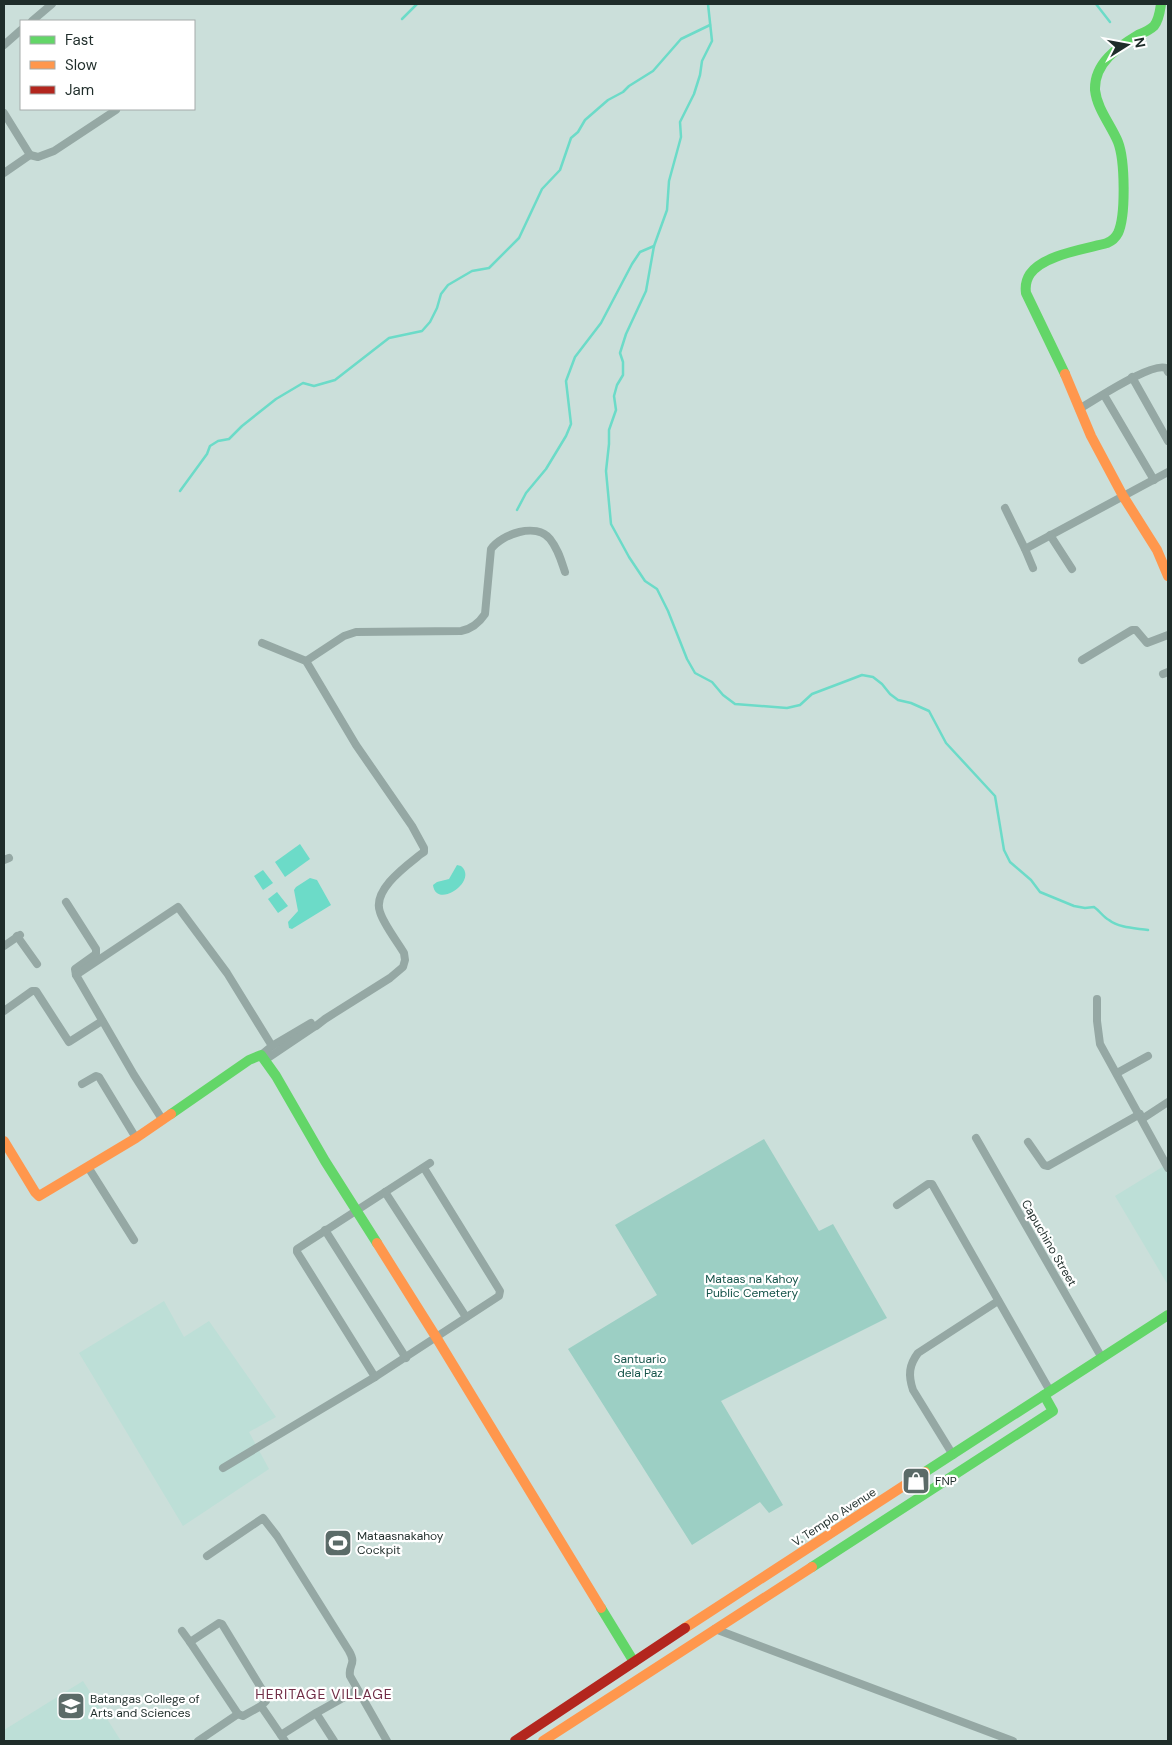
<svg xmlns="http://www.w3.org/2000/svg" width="1172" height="1745" viewBox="0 0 1172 1745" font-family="'DM Sans',sans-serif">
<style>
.built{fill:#bddfd7}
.green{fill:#9ccfc4}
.water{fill:#6cdbc8}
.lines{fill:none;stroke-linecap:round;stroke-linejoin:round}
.stream{stroke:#6cdbc8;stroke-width:2.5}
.street{stroke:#95a8a4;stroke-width:8}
.fast{stroke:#63d668;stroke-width:10}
.slow{stroke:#ff974d;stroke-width:10}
.jam{stroke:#b3261e;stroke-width:10}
.labels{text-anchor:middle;stroke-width:4.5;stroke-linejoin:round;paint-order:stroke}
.street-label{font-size:12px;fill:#1f2d2a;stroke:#fff}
.park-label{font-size:12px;fill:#155349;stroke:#fff}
.poi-label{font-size:12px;fill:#1f2d2a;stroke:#fff;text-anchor:start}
.neighbourhood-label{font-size:14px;letter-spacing:1px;fill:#712d46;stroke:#fff}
</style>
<rect width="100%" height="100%" fill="#cbdfda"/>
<g class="built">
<path d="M 1164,1166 L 1168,1173 L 1168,1285 L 1115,1196 Z"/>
<path d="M 164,1301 L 184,1337 L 209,1321 L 276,1417 L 249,1432 L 269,1469 L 183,1526 L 79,1353 Z"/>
<path d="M 83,1681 L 121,1741 L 4,1741 L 4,1730 Z"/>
</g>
<path class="green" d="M 764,1139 L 819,1231 L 833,1224 L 887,1318 L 721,1401 L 783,1505 L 769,1513 L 760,1502 L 692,1545 L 568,1349 L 657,1295 L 615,1225 Z"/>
<g class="water">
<path d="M 300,844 L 310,859 L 285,877 L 275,862 Z"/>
<path d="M 457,865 L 461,866 C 479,881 436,910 433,885 L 437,882 L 449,879 Z"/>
<path d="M 263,870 L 273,883 L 263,890 L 254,876 Z"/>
<path d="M 310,878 L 317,880 L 331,905 L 292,929 L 289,928 L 288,922 L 298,911 L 294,890 L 296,887 Z"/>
<path d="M 277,892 L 288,906 L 278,913 L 268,899 Z"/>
</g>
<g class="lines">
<g class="stream">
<path d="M 1096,4 L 1110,22"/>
<path d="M 402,19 L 417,4"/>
<path d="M 654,246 L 646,291 L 626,334 L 620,353 L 623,362 L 623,375 L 617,385 L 614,396 L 616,410 L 609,430 L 609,444 L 606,471 L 611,524 L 629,557 L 645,581 L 657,589 L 668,611 L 687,659 L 695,673 L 712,682 L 723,695 L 735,704 L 787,708 L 800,705 L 812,694 L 849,680 L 862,675 L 873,677 L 882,684 L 890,694 L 898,700 L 911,703 L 929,711 L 946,743 L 995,796 L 1004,850 L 1010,862 L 1031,880 L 1040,892 L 1074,906 L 1085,908 L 1094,907 C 1100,911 1103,917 1109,920 C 1119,928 1135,928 1148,930"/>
<path d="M 180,491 L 207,454 L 210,446 L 218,441 L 229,439 L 242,426 L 276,399 L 303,383 L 314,386 L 335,380 L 389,338 L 422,331 L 430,322 L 437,308 L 441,294 L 448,285 L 472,271 L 489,268 L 519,238 L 542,189 L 560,170 L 571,138 L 578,132 L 585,120 L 608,100 L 623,92 L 629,86 L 653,71 L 681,39 L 710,25"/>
<path d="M 517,510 L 526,493 L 546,469 L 566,436 L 571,424 L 566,381 L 575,357 L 601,323 L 632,264 L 640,252 L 654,246 L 667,210 L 669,181 L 681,137 L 680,122 L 694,94 L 700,75 L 702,61 L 712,41 L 708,4"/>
</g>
<g class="street">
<path d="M 32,21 L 52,4"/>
<path d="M 4,45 L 21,30"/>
<path d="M 4,113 L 30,155 L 4,173"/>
<path d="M 30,155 L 38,157 L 54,151 L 116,110"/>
<path d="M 1132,377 L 1168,441"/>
<path d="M 1104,395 L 1154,480"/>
<path d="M 1079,409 C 1095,400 1151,362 1166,368 L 1168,372"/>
<path d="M 1005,508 L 1025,549"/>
<path d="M 1050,535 L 1072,569"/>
<path d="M 1033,568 L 1025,549 L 1168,472"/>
<path d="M 262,643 L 306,661 L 356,745 L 412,826 L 424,848 L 424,852 L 421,854 C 406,866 372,890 380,912 C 384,925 397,941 404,953 L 405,960 L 403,967 L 390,978 L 325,1019 L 316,1026"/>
<path d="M 1082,660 L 1132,630 L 1136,630 L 1147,643 L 1168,635"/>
<path d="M 306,661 L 344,636 L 356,632 L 461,631 C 472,629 479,623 485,614 L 491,549 C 502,534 536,522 550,539 C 558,549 561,560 565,572"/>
<path d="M 1163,674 L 1168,672"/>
<path d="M 4,860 L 9,858"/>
<path d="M 66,902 L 96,949 L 96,954 L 75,969 L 76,975 L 134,1075 L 162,1119"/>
<path d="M 17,936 L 37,964"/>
<path d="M 4,946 L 20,935"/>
<path d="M 76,975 L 178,907 L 227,973 L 272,1046"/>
<path d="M 1097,999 L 1097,1021 L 1100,1044 L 1168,1168"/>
<path d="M 4,1011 L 32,991 L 36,991 L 69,1042 L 102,1021"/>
<path d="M 261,1055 L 272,1046 L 311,1023"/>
<path d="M 265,1060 L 314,1027"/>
<path d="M 1117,1073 L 1148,1056"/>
<path d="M 82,1084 L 96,1076 L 99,1077 L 136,1138"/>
<path d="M 1142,1119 L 1168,1102"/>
<path d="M 976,1138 L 1102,1358"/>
<path d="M 1028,1142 L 1044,1165 L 1048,1166 L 1140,1114"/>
<path d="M 88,1167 L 134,1240"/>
<path d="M 385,1192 L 466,1317"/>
<path d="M 897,1205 L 928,1184 L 932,1184 L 1050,1391"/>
<path d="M 325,1230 L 406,1358"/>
<path d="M 375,1377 L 297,1252 L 297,1249 L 430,1163"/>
<path d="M 953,1455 L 913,1390 C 908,1375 909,1365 918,1353 L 998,1301"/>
<path d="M 223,1468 L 375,1377 L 499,1296 L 500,1291 L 424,1168"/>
<path d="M 207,1556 L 263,1518 L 277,1536 L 349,1651 C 357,1665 348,1664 350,1676 L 387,1741"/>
<path d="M 219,1623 L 222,1624 L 266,1696 L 266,1701 L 261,1706 L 243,1716 L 238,1714 L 190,1642 Z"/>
<path d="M 715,1629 L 1013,1741"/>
<path d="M 182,1631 L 190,1642"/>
<path d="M 261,1706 L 285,1741"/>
<path d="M 316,1713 L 334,1741"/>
<path d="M 281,1735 L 316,1713 L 357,1690"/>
<path d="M 198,1741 L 238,1714"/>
</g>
<g class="fast">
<path d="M 1065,374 L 1026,293 C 1025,286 1026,280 1030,274 C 1043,255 1085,249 1107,243 C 1112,241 1115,239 1118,233 C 1126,216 1125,160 1118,142 C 1111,125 1097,109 1095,90 C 1094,63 1118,47 1138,35 C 1143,33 1150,30 1154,26 C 1159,20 1160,11 1161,4"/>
<path d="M 171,1114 L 249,1060 L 261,1055 L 276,1076 L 325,1161 L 377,1243"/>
<path d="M 925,1472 L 1168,1315"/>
<path d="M 812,1567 L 1053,1411 L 1044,1395"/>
<path d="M 601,1608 L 634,1662"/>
</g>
<g class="slow">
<path d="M 1065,374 L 1091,436 L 1123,496 L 1157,550 L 1168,576"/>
<path d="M 4,1141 L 35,1192 L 39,1196 L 136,1138 L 171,1114"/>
<path d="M 377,1243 L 436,1337 L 601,1608"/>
<path d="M 685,1628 L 925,1472"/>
<path d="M 543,1741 L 812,1567"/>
</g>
<path class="jam" d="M 515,1741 L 685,1628"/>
</g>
<defs>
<symbol id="shop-square" viewBox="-11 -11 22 22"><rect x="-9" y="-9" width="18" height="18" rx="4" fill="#5b6b68" stroke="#fff"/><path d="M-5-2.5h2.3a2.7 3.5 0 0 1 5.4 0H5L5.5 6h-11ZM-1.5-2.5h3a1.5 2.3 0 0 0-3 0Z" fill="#fff"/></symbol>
<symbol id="stadium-square" viewBox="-11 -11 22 22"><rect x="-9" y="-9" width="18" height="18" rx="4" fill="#5b6b68" stroke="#fff"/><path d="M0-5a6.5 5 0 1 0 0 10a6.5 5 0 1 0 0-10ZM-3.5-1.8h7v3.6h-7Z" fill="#fff"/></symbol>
<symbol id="university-square" viewBox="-11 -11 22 22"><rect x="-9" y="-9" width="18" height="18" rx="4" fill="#5b6b68" stroke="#fff"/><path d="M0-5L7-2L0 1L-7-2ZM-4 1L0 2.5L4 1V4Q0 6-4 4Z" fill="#fff"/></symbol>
</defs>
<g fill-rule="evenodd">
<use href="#shop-square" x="900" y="1465" width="32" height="32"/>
<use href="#stadium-square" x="322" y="1527" width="32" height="32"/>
<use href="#university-square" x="55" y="1690" width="32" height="32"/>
</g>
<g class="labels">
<g class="street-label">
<text transform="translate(1049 1243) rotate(60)" y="4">Capuchino Street</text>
<text transform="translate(834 1517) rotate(-33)" y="4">V. Templo Avenue</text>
</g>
<g class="park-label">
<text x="752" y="1283">Mataas na Kahoy<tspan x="752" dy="14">Public Cemetery</tspan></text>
<text x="640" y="1363">Santuario<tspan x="640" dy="14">dela Paz</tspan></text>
</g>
<g class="poi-label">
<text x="935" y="1485">FNP</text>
<text x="357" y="1540">Mataasnakahoy<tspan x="357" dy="14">Cockpit</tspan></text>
<text x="90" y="1703">Batangas College of<tspan x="90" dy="14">Arts and Sciences</tspan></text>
</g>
<g class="neighbourhood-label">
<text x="324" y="1699">HERITAGE VILLAGE</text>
</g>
</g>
<rect width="1172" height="1745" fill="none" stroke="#1f2d2a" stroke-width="10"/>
<rect x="20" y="20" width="175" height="90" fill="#ffffff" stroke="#a5abaa"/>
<rect x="30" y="36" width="25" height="8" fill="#63d668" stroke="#a5abaa"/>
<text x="65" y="45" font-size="15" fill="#1f2d2a">Fast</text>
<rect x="30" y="61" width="25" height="8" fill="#ff974d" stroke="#a5abaa"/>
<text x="65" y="70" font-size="15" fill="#1f2d2a">Slow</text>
<rect x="30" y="86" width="25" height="8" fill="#b3261e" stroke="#a5abaa"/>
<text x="65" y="95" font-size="15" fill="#1f2d2a">Jam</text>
<g transform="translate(1127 45) rotate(79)" stroke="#ffffff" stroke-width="4" paint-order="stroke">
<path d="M0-4L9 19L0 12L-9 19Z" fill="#1f2d2a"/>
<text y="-8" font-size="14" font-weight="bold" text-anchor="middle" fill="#1f2d2a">N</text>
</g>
</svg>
